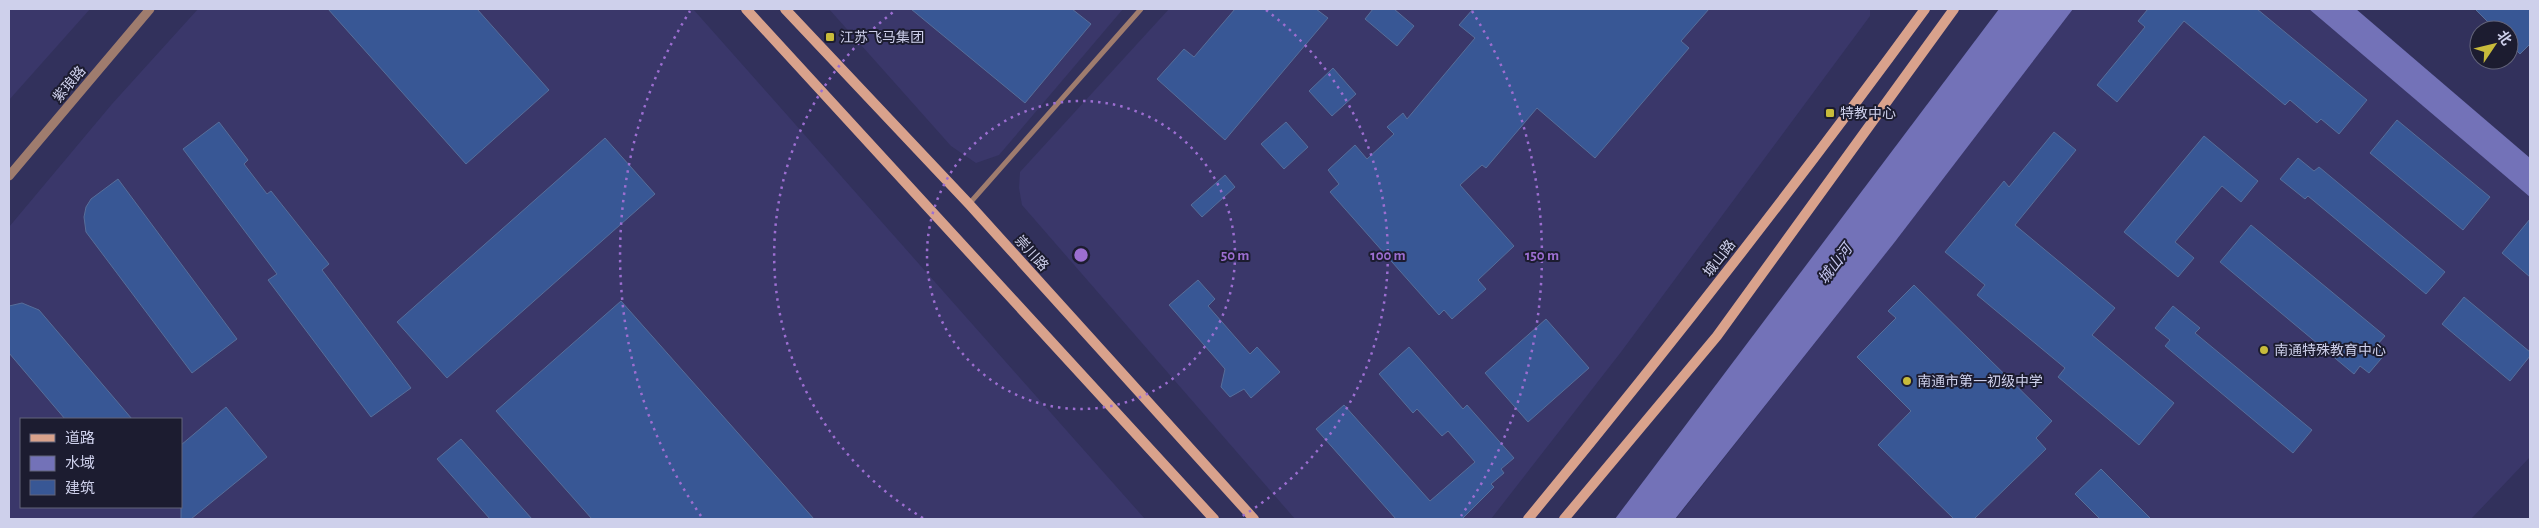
<svg xmlns="http://www.w3.org/2000/svg" width="2539" height="528" viewBox="0 0 2539 528" font-family="'Alegreya Sans','Noto Sans SC',sans-serif">
<style>
.built{fill:#3a376a;fill-rule:evenodd}
.water{fill:#7372b8}
.building{fill:#385795;stroke:#576e9a}
.lines{fill:none;stroke-linecap:round;stroke-linejoin:round}
.minor{stroke:#9f7c6e;stroke-width:5}
.tertiary{stroke:#9f7c6e;stroke-width:9}
.secondary{stroke:#d9a28c;stroke-width:10}
.ring{fill:none;stroke:#9c6ed1;stroke-width:2.5;stroke-dasharray:2.5 5}
.poi-dot{fill:#c8bb3b;stroke:#1c1c30;stroke-width:2}
.labels{text-anchor:middle;stroke-width:4;stroke-linejoin:round;paint-order:stroke}
.poi-label{font-size:14px;fill:#ced0eb;stroke:#1c1c30;text-anchor:start}
.street-label{font-size:14px;fill:#ced0eb;stroke:#1c1c30}
.water-label{font-size:15px;font-style:italic;fill:#c6c7ef;stroke:#1c1c30}
.centre{fill:#9c6ed1;stroke:#1c1c30;stroke-width:2.5}
.ring-label{font-size:15px;text-anchor:middle;font-weight:bold;fill:#9c6ed1;stroke:#1c1c30;stroke-width:4;stroke-linejoin:round;paint-order:stroke}
</style>
<rect width="100%" height="100%" fill="#32315c"/>
<g class="built">
<path d="M 9,9 L 90,9 L 9,100 Z"/>
<path d="M 198,9 L 693,9 L 1145,519 L 9,519 L 9,227 L 112,104 ZM 21,419 L 181,419 L 181,507 L 21,507 Z"/>
<path d="M 829,9 L 1123,9 L 999,155 L 976,163 L 951,146 Z"/>
<path d="M 1169,9 L 1870,9 L 1870,16 L 1621,352 L 1491,519 L 1295,519 L 1022,205 L 1019,188 L 1020,172 Z"/>
<path d="M 2073,9 L 2309,9 L 2530,197 L 2530,457 L 2471,519 L 1676,519 L 1894,243 Z"/>
</g>
<g class="water">
<path d="M 1999,9 L 2073,9 L 1894,243 L 1675,519 L 1615,519 Z"/>
<path d="M 2309,9 L 2356,9 L 2530,158 L 2530,197 Z"/>
</g>
<g class="building">
<path d="M 328,9 L 477,9 L 549,90 L 466,164 Z"/>
<path d="M 911,9 L 1072,9 L 1091,24 L 1025,103 Z"/>
<path d="M 1235,9 L 1316,9 L 1328,18 L 1225,140 L 1157,79 L 1184,49 L 1194,57 Z"/>
<path d="M 1373,9 L 1394,9 L 1414,26 L 1397,46 L 1365,19 Z"/>
<path d="M 1473,9 L 1709,9 L 1681,41 L 1689,48 L 1595,158 L 1537,108 L 1486,168 L 1482,165 L 1460,185 L 1514,246 L 1478,280 L 1486,289 L 1452,319 L 1444,310 L 1439,315 L 1330,192 L 1339,184 L 1328,170 L 1355,145 L 1367,159 L 1394,134 L 1387,127 L 1403,113 L 1407,119 L 1475,38 L 1459,25 Z"/>
<path d="M 2148,9 L 2257,9 L 2367,100 L 2339,134 L 2321,119 L 2317,123 L 2290,100 L 2285,105 L 2184,21 L 2117,102 L 2097,85 L 2145,27 L 2138,21 Z"/>
<path d="M 2475,9 L 2530,9 L 2530,44 L 2520,54 L 2509,43 L 2509,30 L 2496,30 Z"/>
<path d="M 1333,68 L 1356,94 L 1332,116 L 1309,91 Z"/>
<path d="M 2397,120 L 2490,197 L 2463,230 L 2370,153 Z"/>
<path d="M 219,122 L 248,160 L 244,164 L 267,194 L 271,191 L 329,264 L 322,270 L 411,388 L 371,417 L 268,280 L 277,274 L 183,149 Z"/>
<path d="M 1286,122 L 1308,147 L 1284,169 L 1261,144 Z"/>
<path d="M 2054,132 L 2076,150 L 2015,225 L 2115,308 L 2092,335 L 2174,403 L 2139,445 L 2058,377 L 2065,368 L 1977,295 L 1985,285 L 1945,252 L 2004,181 L 2009,187 Z"/>
<path d="M 2204,136 L 2258,181 L 2241,202 L 2222,186 L 2175,242 L 2194,258 L 2178,277 L 2124,232 Z"/>
<path d="M 605,138 L 655,194 L 447,378 L 397,322 Z"/>
<path d="M 2298,158 L 2314,171 L 2319,167 L 2445,272 L 2426,294 L 2308,196 L 2305,199 L 2280,179 Z"/>
<path d="M 1225,175 L 1235,187 L 1202,217 L 1191,205 Z"/>
<path d="M 118,179 L 237,339 L 192,373 L 86,232 L 84,217 L 86,207 L 91,199 Z"/>
<path d="M 2530,219 L 2530,277 L 2502,253 Z"/>
<path d="M 2251,225 L 2385,336 L 2377,345 L 2386,353 L 2369,373 L 2360,366 L 2354,374 L 2220,262 Z"/>
<path d="M 1198,280 L 1215,299 L 1208,306 L 1250,354 L 1257,347 L 1280,372 L 1251,398 L 1244,389 L 1230,397 L 1221,387 L 1225,369 L 1169,305 Z"/>
<path d="M 1914,285 L 2052,421 L 2036,438 L 2046,449 L 1974,519 L 1954,519 L 1878,445 L 1911,411 L 1857,357 L 1896,318 L 1888,311 Z"/>
<path d="M 2464,297 L 2530,352 L 2530,356 L 2510,381 L 2442,324 Z"/>
<path d="M 621,301 L 814,519 L 592,519 L 496,411 Z"/>
<path d="M 22,303 L 39,310 L 132,419 L 65,419 L 9,353 L 9,306 Z"/>
<path d="M 2173,306 L 2200,328 L 2195,333 L 2312,430 L 2293,453 L 2165,346 L 2170,340 L 2155,328 Z"/>
<path d="M 1546,319 L 1589,368 L 1528,422 L 1485,373 Z"/>
<path d="M 1409,347 L 1463,409 L 1467,405 L 1514,458 L 1501,469 L 1504,473 L 1491,484 L 1494,487 L 1462,519 L 1396,519 L 1316,429 L 1344,405 L 1430,501 L 1475,462 L 1448,431 L 1442,436 L 1417,409 L 1413,413 L 1379,374 Z"/>
<path d="M 226,407 L 267,457 L 191,519 L 181,519 L 181,445 Z"/>
<path d="M 461,439 L 532,519 L 490,519 L 437,459 Z"/>
<path d="M 2101,469 L 2151,519 L 2100,519 L 2075,494 Z"/>
</g>
<g class="lines">
<path class="minor" d="M 969,204 L 1141,9"/>
<path class="tertiary" d="M 9,176 L 150,9"/>
<g class="secondary">
<path d="M 746,9 L 1214,519"/>
<path d="M 785,9 L 969,204 L 1254,519"/>
<path d="M 1528,519 C 1665,353 1798,183 1925,9"/>
<path d="M 1564,519 L 1717,336 L 1954,9"/>
</g>
</g>
<g class="ring">
<circle cx="1081" cy="255" r="154"/>
<path d="M923 518A307 307 0 0 1 896 10M1266 10A307 307 0 0 1 1239 518"/>
<path d="M701 516A461 461 0 0 1 690 11M1472 11A461 461 0 0 1 1461 516"/>
</g>
<g class="poi-dot">
<rect x="825" y="32" width="10" height="10" rx="2.5"/>
<rect x="1825" y="108" width="10" height="10" rx="2.5"/>
<circle cx="2264" cy="350" r="5"/>
<circle cx="1907" cy="381" r="5"/>
</g>
<g class="labels">
<g class="poi-label">
<text x="840" y="42">江苏飞马集团</text>
<text x="1840" y="118">特教中心</text>
<text x="2274" y="355">南通特殊教育中心</text>
<text x="1917" y="386">南通市第一初级中学</text>
</g>
<g class="street-label">
<text transform="translate(69 84) rotate(-50)" y="5">紫琅路</text>
<text transform="translate(1032 253) rotate(48)" y="5">崇川路</text>
<text transform="translate(1719 258) rotate(-52)" y="5">城山路</text>
</g>
<g class="water-label">
<text transform="translate(1835 264) rotate(-53)" y="5">城山河</text>
</g>
</g>
<circle cx="1081" cy="255" r="8" class="centre"/>
<g class="ring-label">
<text x="1235" y="260">50 m</text>
<text x="1388" y="260">100 m</text>
<text x="1542" y="260">150 m</text>
</g>
<rect width="2539" height="528" fill="none" stroke="#ced0eb" stroke-width="20"/>
<rect x="20" y="418" width="162" height="90" fill="#1c1c30" stroke="#63647b"/>
<rect x="30" y="434" width="25" height="8" fill="#d9a28c" stroke="#63647b"/>
<text x="65" y="443" font-size="15" fill="#ced0eb">道路</text>
<rect x="30" y="456" width="25" height="15" fill="#7372b8" stroke="#63647b"/>
<text x="65" y="468" font-size="15" fill="#ced0eb">水域</text>
<rect x="30" y="480" width="25" height="15" fill="#385795" stroke="#63647b"/>
<text x="65" y="493" font-size="15" fill="#ced0eb">建筑</text>
<g transform="translate(2494 45) rotate(55)"><circle r="24" fill="#1c1c30" stroke="#63647b"/>
<path d="M0-4L9 19L0 12L-9 19Z" fill="#c8bb3b"/>
<text y="-8" font-size="14" font-weight="bold" text-anchor="middle" fill="#ced0eb">北</text>
</g>
</svg>
